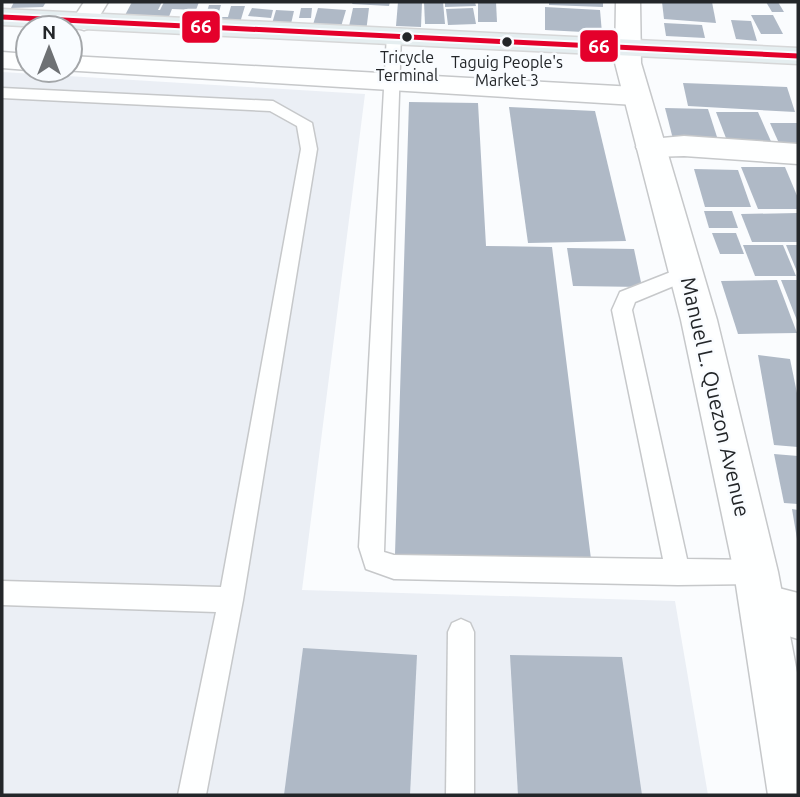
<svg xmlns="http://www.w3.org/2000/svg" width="800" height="797" viewBox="0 0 800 797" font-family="Ubuntu,sans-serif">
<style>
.built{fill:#ebeff5}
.building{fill:#afb9c6}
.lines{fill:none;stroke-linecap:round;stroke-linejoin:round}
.lane-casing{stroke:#c6c8ca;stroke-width:3}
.street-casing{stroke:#c6c8ca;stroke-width:3}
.secondary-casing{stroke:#c6c8ca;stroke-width:3}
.primary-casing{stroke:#d6d7d8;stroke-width:3}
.lane{fill:#feffff;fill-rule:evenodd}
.street{fill:#feffff;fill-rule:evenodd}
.secondary{fill:#feffff;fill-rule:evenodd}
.primary{fill:#e5eef0;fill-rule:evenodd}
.bus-1-casing{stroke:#f9fcff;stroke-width:9}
.bus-1{stroke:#e4002b;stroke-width:5}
.bus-dot{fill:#232629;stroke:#f9fcff;stroke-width:2.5}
.labels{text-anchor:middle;stroke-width:5;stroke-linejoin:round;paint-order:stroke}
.far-bus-label{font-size:16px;fill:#232629;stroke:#f9fcff}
.street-label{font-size:21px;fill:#232629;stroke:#f9fcff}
.line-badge{stroke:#f9fcff;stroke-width:2.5}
.badge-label{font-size:19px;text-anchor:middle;font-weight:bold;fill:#fff}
</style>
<rect width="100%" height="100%" fill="#fafcfe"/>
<path class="built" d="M 2,72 L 365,94 L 302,590 L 675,601 L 708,795 L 2,795 Z"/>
<g class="building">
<path d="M 14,2 L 46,2 L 43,7 L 11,8 Z"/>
<path d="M 132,2 L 162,2 L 158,10 L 160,10 L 164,2 L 199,2 L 196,10 L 172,9 L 168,19 L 124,17 Z"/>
<path d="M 353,2 L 390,2 L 389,6 L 352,4 Z"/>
<path d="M 398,2 L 422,2 L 421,27 L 396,26 Z"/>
<path d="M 424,2 L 443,2 L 445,24 L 425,24 Z"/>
<path d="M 445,2 L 475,2 L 476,6 L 445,7 Z"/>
<path d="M 478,2 L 496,2 L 497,22 L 478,22 Z"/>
<path d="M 549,2 L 603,2 L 603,7 L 549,5 Z"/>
<path d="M 662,2 L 712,2 L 716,23 L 664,19 Z"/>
<path d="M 766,2 L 778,2 L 784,12 L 772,12 Z"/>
<path d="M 209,5 L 221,5 L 215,25 L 203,24 Z"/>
<path d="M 231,6 L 245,6 L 239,26 L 216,25 L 218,17 L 228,17 Z"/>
<path d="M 545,7 L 600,10 L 602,33 L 545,30 Z"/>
<path d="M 252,8 L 273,10 L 271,18 L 248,16 Z"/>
<path d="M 301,8 L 312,8 L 311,18 L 299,18 Z"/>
<path d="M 318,8 L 346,10 L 340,30 L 312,28 Z"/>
<path d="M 353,8 L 369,8 L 366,32 L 348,31 Z"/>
<path d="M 473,8 L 476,24 L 448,25 L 446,9 Z"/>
<path d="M 276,10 L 294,11 L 290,28 L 271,27 Z"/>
<path d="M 751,15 L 773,15 L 783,34 L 761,34 Z"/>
<path d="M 731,20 L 751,21 L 757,41 L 736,39 Z"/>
<path d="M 664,23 L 702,25 L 705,38 L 666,36 Z"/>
<path d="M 683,83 L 787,87 L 795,112 L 688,106 Z"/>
<path d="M 409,102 L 478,103 L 486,246 L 552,247 L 591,559 L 395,554 Z"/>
<path d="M 509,107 L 595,111 L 626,241 L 528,243 Z"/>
<path d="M 665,108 L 708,109 L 718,140 L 673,139 Z"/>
<path d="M 716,112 L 758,112 L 773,146 L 729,146 Z"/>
<path d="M 770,123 L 798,123 L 798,150 L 782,150 Z"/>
<path d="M 741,167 L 785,167 L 798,198 L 798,209 L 758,209 Z"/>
<path d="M 694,169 L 738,170 L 751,207 L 705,207 Z"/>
<path d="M 704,211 L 732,211 L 738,228 L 709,228 Z"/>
<path d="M 798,213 L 798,242 L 752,242 L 741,214 Z"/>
<path d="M 712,233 L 736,233 L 744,254 L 720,254 Z"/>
<path d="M 743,245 L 783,245 L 796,276 L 755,276 Z"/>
<path d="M 786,245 L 798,245 L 798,274 Z"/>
<path d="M 567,248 L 634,249 L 642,287 L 573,286 Z"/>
<path d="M 777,280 L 797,333 L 738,334 L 721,281 Z"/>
<path d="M 781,280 L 798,280 L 798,323 Z"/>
<path d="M 758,355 L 790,359 L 798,398 L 798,447 L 774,445 Z"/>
<path d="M 774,454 L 798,456 L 798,504 L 784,503 Z"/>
<path d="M 792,509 L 798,510 L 798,539 L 797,539 Z"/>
<path d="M 303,648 L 417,655 L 410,795 L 284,795 Z"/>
<path d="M 510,655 L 622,657 L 642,795 L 518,795 Z"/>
</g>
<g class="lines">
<defs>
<g id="lane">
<path d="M 394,30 L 401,34 L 384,552 L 394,555 L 663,559 L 612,310 L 620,292 L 686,266 L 693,268 L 695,273 L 693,278 L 635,302 L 632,310 L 687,559 L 756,560 L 765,564 L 768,572 L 765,580 L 756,584 L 678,585 L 394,579 L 366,569 L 359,547 L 387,34 Z"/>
<path d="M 2,88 L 273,101 L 312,123 L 317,149 L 243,600 L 206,795 L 178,795 L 216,612 L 2,605 L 2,581 L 221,587 L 301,149 L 297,126 L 270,111 L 2,98 Z"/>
<path d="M 461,619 L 470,623 L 474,632 L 474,795 L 446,795 L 448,632 L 452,623 Z"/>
</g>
<g id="street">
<path d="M 84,2 L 108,2 L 93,27 L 84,30 L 75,27 L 71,22 Z"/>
<path d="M 2,52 L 28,54 L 28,70 L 2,68 Z"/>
<path d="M 70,56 L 635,87 L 645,90 L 649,96 L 645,102 L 635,105 L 62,70 L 70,70 Z"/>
<path d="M 684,136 L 798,144 L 798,164 L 684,156 L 651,157 L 640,154 L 636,147 L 640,140 Z"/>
<path d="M 763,584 L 798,593 L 798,639 L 747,623 L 740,607 L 747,591 Z"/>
</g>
<path id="secondary" d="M 616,2 L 640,2 L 641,63 L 717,320 L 778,572 L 798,678 L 798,795 L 768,795 L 734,572 L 681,320 L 615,63 Z"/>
<path id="primary" d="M 2,9 L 798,48 L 798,64 L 2,25 Z"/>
</defs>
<use href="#lane" class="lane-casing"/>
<use href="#street" class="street-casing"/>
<use href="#secondary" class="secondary-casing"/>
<use href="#primary" class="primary-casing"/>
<use href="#lane" class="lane"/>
<use href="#street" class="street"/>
<use href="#secondary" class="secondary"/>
<use href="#primary" class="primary"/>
<defs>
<path id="bus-1" d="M 2,17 L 798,56"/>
</defs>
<use href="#bus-1" class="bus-1-casing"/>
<use href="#bus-1" class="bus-1"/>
</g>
<g class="bus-dot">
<circle cx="407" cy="37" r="6"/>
<circle cx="507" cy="42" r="6"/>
</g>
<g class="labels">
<g class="far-bus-label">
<text x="407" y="63">Tricycle<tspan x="407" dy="18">Terminal</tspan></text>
<text x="507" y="68">Taguig People's<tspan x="507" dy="18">Market 3</tspan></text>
</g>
<g class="street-label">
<text transform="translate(715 397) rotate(77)" y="7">Manuel L. Quezon Avenue</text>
</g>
</g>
<g class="line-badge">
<rect x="181" y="10" width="40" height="34" rx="7" fill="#e4002b"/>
<rect x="579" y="29" width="40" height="34" rx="7" fill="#e4002b"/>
</g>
<g class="badge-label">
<text x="201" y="33">66</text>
<text x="599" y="53">66</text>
</g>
<rect width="800" height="797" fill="none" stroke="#232629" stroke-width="7"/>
<g transform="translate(49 49)"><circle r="33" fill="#f9fcff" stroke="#a3a6a9" stroke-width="2"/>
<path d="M0-5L12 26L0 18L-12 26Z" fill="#6e7174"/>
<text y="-10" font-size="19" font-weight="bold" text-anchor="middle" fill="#232629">N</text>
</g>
</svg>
